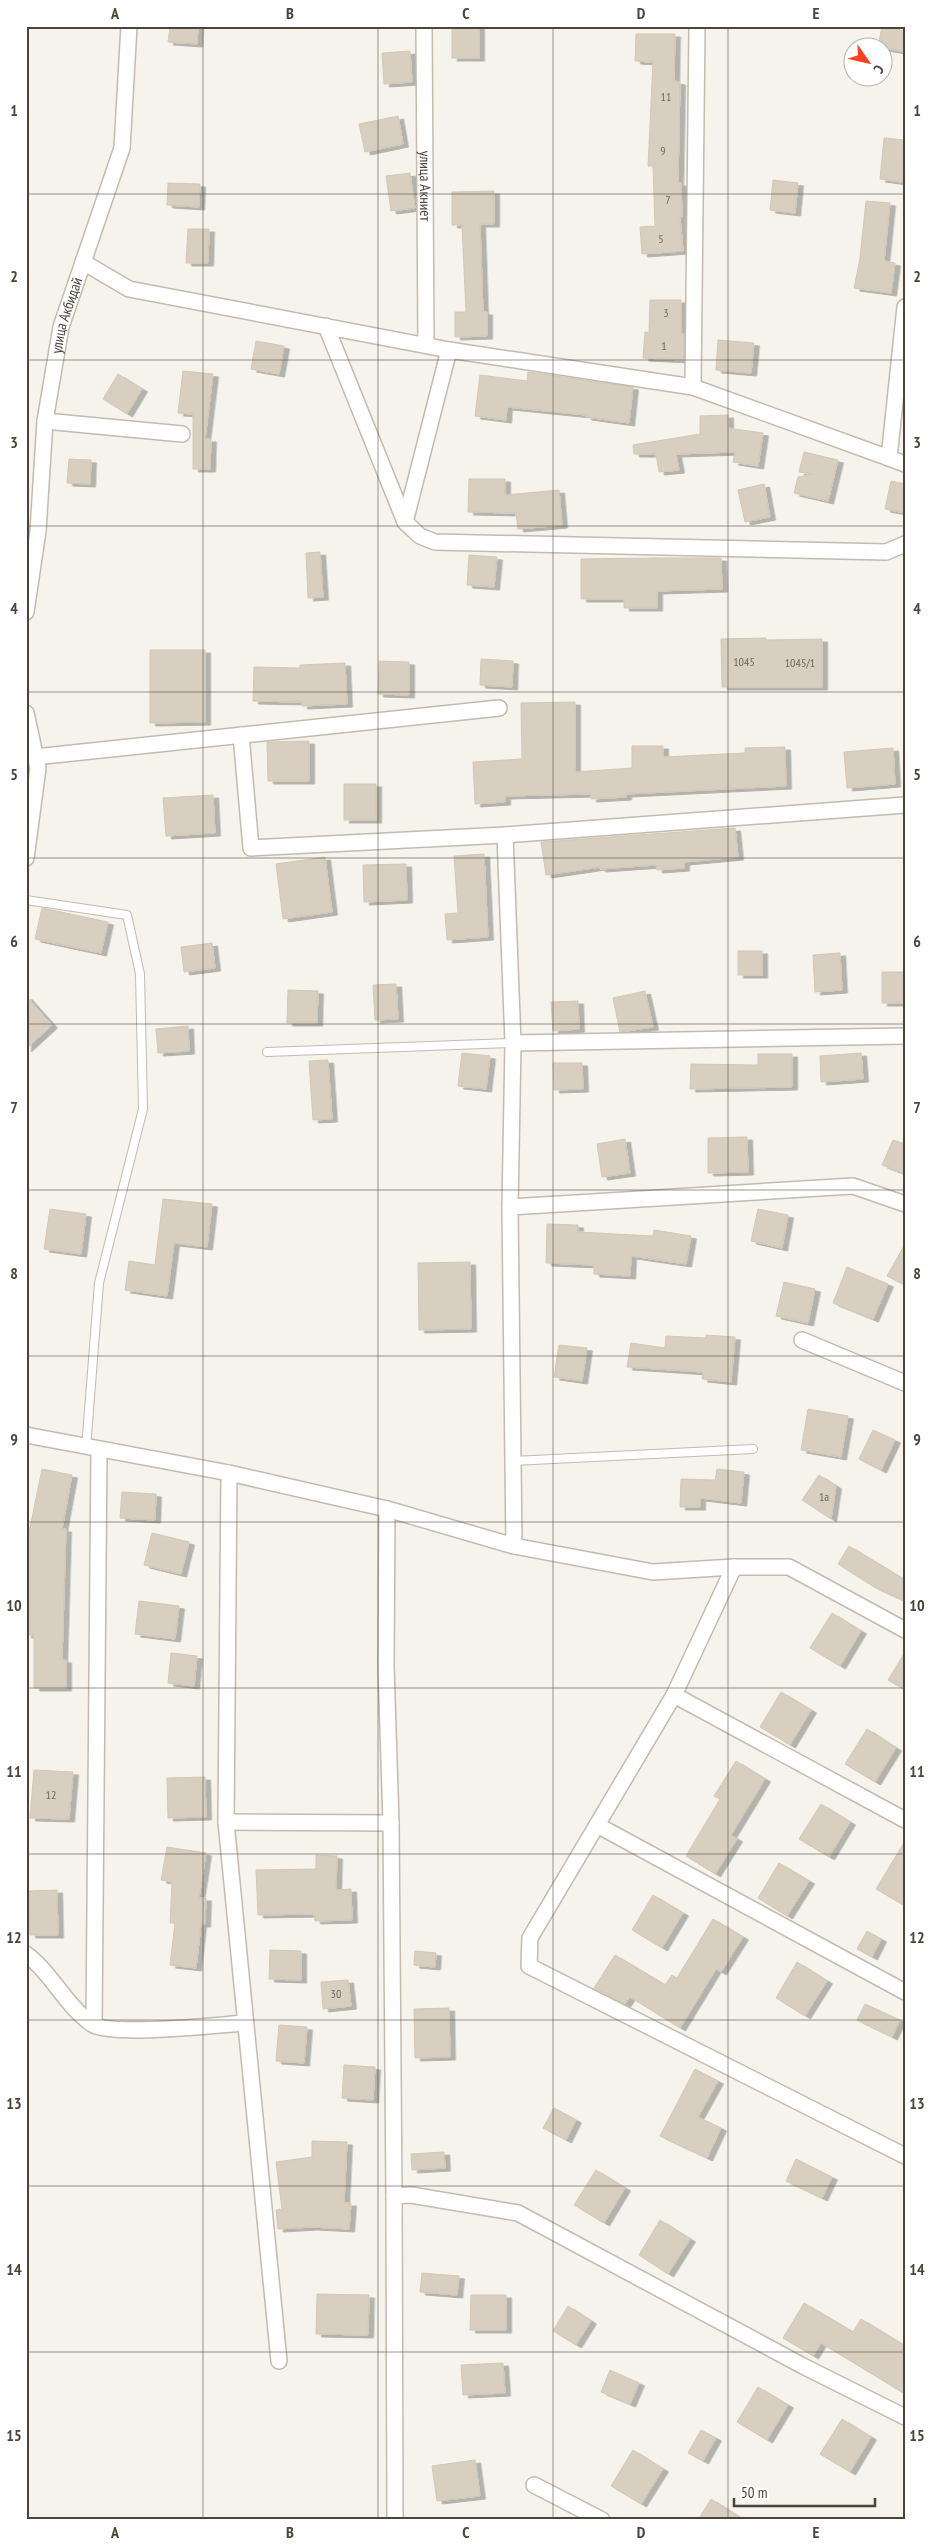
<svg xmlns="http://www.w3.org/2000/svg" width="931" height="2546" viewBox="0 0 931 2546" font-family="'PT Sans Narrow',sans-serif">
<style>
.building{fill:#d8cfc1;stroke:#d3c7b4;filter:url(#shadow)}
.lines{fill:none;stroke-linecap:round;stroke-linejoin:round}
.service-casing{stroke:#c2bbae;stroke-width:10}
.minor-casing{stroke:#c2bbae;stroke-width:18}
.service{stroke:#fff;stroke-width:8}
.minor{stroke:#fff;stroke-width:15}
.grid{fill:none;stroke:#4b4439;stroke-width:1;stroke-opacity:0.55}
.labels{text-anchor:middle;stroke-width:5;stroke-linejoin:round;paint-order:stroke}
.number-label{font-size:12px;fill:#6e675b}
.street-label{font-size:15px;fill:#4b4439;stroke:#fff}
.neatline{fill:none;stroke:#4b4439;stroke-width:2}
.grid-label{font-size:16px;text-anchor:middle;font-weight:bold;fill:#4b4439}
</style>
<defs>
<filter id="shadow"><feDropShadow dx="5.5" dy="3" stdDeviation="0" flood-color="#0004"/></filter>
</defs>
<rect width="100%" height="100%" fill="#f6f3ec"/>
<g class="building">
<path d="M 170,26 L 198,26 L 197,44 L 168,42 Z"/>
<rect x="452" y="26" width="27" height="32"/>
<path d="M 882,26 L 905,31 L 905,52 L 878,47 Z"/>
<path d="M 636,34 L 675,34 L 674,81 L 680,82 L 678,183 L 681,183 L 682,217 L 680,217 L 683,251 L 642,254 L 640,227 L 655,226 L 653,166 L 648,166 L 653,62 L 635,61 Z"/>
<path d="M 410,51 L 412,82 L 384,84 L 382,53 Z"/>
<path d="M 398,116 L 403,144 L 365,152 L 359,124 Z"/>
<path d="M 884,138 L 905,140 L 902,182 L 880,179 Z"/>
<path d="M 410,173 L 415,208 L 391,211 L 386,176 Z"/>
<path d="M 773,180 L 798,183 L 795,213 L 770,210 Z"/>
<path d="M 168,183 L 200,184 L 199,207 L 167,205 Z"/>
<path d="M 494,191 L 494,224 L 480,224 L 483,312 L 487,312 L 487,336 L 455,337 L 455,312 L 466,312 L 462,225 L 452,225 L 452,192 Z"/>
<path d="M 866,201 L 890,203 L 884,261 L 895,263 L 891,293 L 854,288 L 860,258 Z"/>
<path d="M 188,229 L 209,229 L 208,263 L 186,263 Z"/>
<path d="M 650,300 L 681,300 L 681,334 L 684,334 L 684,360 L 643,358 L 645,332 L 649,333 Z"/>
<path d="M 718,340 L 754,343 L 751,373 L 716,370 Z"/>
<path d="M 256,341 L 284,346 L 279,374 L 251,369 Z"/>
<path d="M 183,371 L 213,374 L 205,439 L 211,439 L 210,469 L 193,469 L 193,414 L 178,413 Z"/>
<path d="M 528,372 L 633,387 L 629,423 L 586,417 L 586,415 L 507,407 L 506,420 L 475,416 L 480,375 L 527,381 Z"/>
<path d="M 118,374 L 142,389 L 127,414 L 103,399 Z"/>
<path d="M 728,415 L 728,428 L 763,433 L 758,466 L 733,462 L 735,452 L 676,454 L 679,470 L 659,472 L 656,454 L 634,454 L 633,445 L 700,434 L 700,416 Z"/>
<path d="M 804,452 L 838,460 L 828,501 L 794,493 L 798,477 L 814,474 L 799,472 Z"/>
<path d="M 69,459 L 91,460 L 90,484 L 67,483 Z"/>
<path d="M 469,479 L 505,479 L 505,495 L 559,490 L 562,525 L 518,529 L 516,513 L 468,512 Z"/>
<path d="M 891,481 L 905,484 L 905,513 L 885,509 Z"/>
<path d="M 764,484 L 770,517 L 745,522 L 738,490 Z"/>
<path d="M 320,552 L 323,597 L 308,598 L 306,553 Z"/>
<path d="M 469,555 L 497,557 L 494,587 L 467,585 Z"/>
<path d="M 656,558 L 721,558 L 722,589 L 657,591 L 657,608 L 624,608 L 624,599 L 581,599 L 581,559 Z"/>
<path d="M 766,638 L 766,640 L 822,639 L 822,687 L 722,687 L 721,639 Z"/>
<path d="M 150,650 L 205,650 L 205,722 L 150,723 Z"/>
<path d="M 481,659 L 513,661 L 512,687 L 480,685 Z"/>
<path d="M 379,661 L 409,662 L 409,695 L 378,694 Z"/>
<path d="M 345,663 L 347,704 L 302,706 L 302,702 L 253,701 L 254,667 L 300,668 L 300,665 Z"/>
<path d="M 575,702 L 575,772 L 632,768 L 632,746 L 663,746 L 663,757 L 745,753 L 745,748 L 785,747 L 786,786 L 626,794 L 626,797 L 591,799 L 591,794 L 505,796 L 505,802 L 475,804 L 473,762 L 522,759 L 521,703 Z"/>
<path d="M 309,741 L 309,781 L 268,781 L 267,742 Z"/>
<path d="M 893,748 L 895,784 L 847,788 L 844,752 Z"/>
<rect x="344" y="784" width="32" height="36"/>
<path d="M 213,795 L 215,833 L 166,836 L 163,798 Z"/>
<path d="M 735,828 L 738,857 L 684,862 L 684,868 L 657,870 L 656,865 L 600,869 L 600,867 L 546,875 L 541,842 Z"/>
<path d="M 484,854 L 488,937 L 447,940 L 445,914 L 458,913 L 454,856 Z"/>
<path d="M 325,857 L 332,912 L 283,919 L 276,864 Z"/>
<path d="M 406,864 L 407,900 L 364,902 L 363,865 Z"/>
<path d="M 42,908 L 108,922 L 101,953 L 35,939 Z"/>
<path d="M 212,943 L 215,968 L 184,972 L 181,947 Z"/>
<rect x="738" y="951" width="24" height="24"/>
<path d="M 840,953 L 842,990 L 815,992 L 813,955 Z"/>
<rect x="882" y="972" width="23" height="31"/>
<path d="M 396,984 L 398,1019 L 375,1020 L 373,985 Z"/>
<path d="M 288,990 L 318,991 L 317,1023 L 287,1023 Z"/>
<path d="M 645,991 L 653,1027 L 620,1032 L 613,998 Z"/>
<path d="M 26,996 L 52,1025 L 26,1049 Z"/>
<path d="M 578,1001 L 579,1029 L 553,1031 L 551,1002 Z"/>
<path d="M 188,1026 L 189,1051 L 158,1053 L 156,1029 Z"/>
<path d="M 462,1053 L 490,1056 L 486,1089 L 458,1086 Z"/>
<path d="M 861,1053 L 863,1079 L 821,1082 L 820,1056 Z"/>
<path d="M 758,1054 L 792,1054 L 792,1087 L 690,1089 L 691,1064 L 758,1065 Z"/>
<path d="M 328,1060 L 332,1119 L 313,1120 L 309,1061 Z"/>
<path d="M 553,1063 L 582,1063 L 583,1089 L 554,1090 Z"/>
<path d="M 747,1137 L 748,1172 L 708,1173 L 708,1138 Z"/>
<path d="M 625,1139 L 630,1173 L 602,1177 L 597,1144 Z"/>
<path d="M 893,1140 L 905,1144 L 905,1174 L 882,1165 Z"/>
<path d="M 163,1199 L 212,1204 L 207,1247 L 174,1243 L 167,1296 L 125,1290 L 129,1261 L 155,1265 Z"/>
<path d="M 50,1209 L 86,1214 L 81,1254 L 44,1249 Z"/>
<path d="M 758,1209 L 788,1215 L 782,1248 L 751,1241 Z"/>
<path d="M 547,1224 L 578,1225 L 578,1232 L 653,1236 L 654,1230 L 691,1236 L 686,1264 L 631,1256 L 630,1276 L 594,1274 L 594,1265 L 546,1263 Z"/>
<path d="M 905,1244 L 905,1285 L 887,1276 Z"/>
<path d="M 470,1262 L 471,1329 L 419,1330 L 418,1263 Z"/>
<path d="M 847,1267 L 888,1284 L 873,1319 L 833,1303 Z"/>
<path d="M 784,1282 L 815,1289 L 808,1323 L 776,1316 Z"/>
<path d="M 706,1335 L 735,1337 L 731,1382 L 702,1379 L 703,1372 L 627,1367 L 631,1343 L 665,1348 L 666,1336 L 706,1338 Z"/>
<path d="M 559,1345 L 587,1348 L 582,1381 L 554,1377 Z"/>
<path d="M 808,1409 L 848,1416 L 841,1457 L 801,1450 Z"/>
<path d="M 873,1430 L 895,1440 L 881,1470 L 859,1459 Z"/>
<path d="M 42,1469 L 72,1475 L 62,1529 L 66,1529 L 62,1660 L 66,1660 L 66,1688 L 34,1688 L 34,1635 L 26,1635 L 26,1528 L 30,1528 Z"/>
<path d="M 717,1469 L 744,1472 L 741,1503 L 700,1498 L 700,1507 L 680,1507 L 681,1479 L 715,1480 Z"/>
<path d="M 819,1475 L 836,1486 L 831,1519 L 802,1500 Z"/>
<path d="M 122,1492 L 156,1494 L 155,1520 L 120,1518 Z"/>
<path d="M 152,1533 L 189,1542 L 181,1574 L 144,1565 Z"/>
<path d="M 849,1546 L 905,1580 L 905,1601 L 874,1587 L 838,1564 Z"/>
<path d="M 139,1601 L 179,1606 L 175,1639 L 135,1634 Z"/>
<path d="M 832,1613 L 861,1631 L 840,1666 L 810,1648 Z"/>
<path d="M 905,1652 L 905,1690 L 888,1680 Z"/>
<path d="M 171,1653 L 197,1656 L 194,1686 L 168,1683 Z"/>
<path d="M 781,1692 L 811,1710 L 790,1745 L 760,1727 Z"/>
<path d="M 867,1729 L 896,1748 L 875,1782 L 845,1764 Z"/>
<path d="M 736,1761 L 765,1779 L 731,1835 L 737,1839 L 715,1874 L 686,1856 L 720,1799 L 714,1796 Z"/>
<path d="M 34,1770 L 73,1772 L 69,1819 L 30,1818 Z"/>
<path d="M 205,1777 L 206,1817 L 168,1818 L 167,1778 Z"/>
<path d="M 821,1804 L 850,1822 L 829,1857 L 799,1839 Z"/>
<path d="M 905,1841 L 905,1906 L 876,1889 Z"/>
<path d="M 167,1847 L 206,1853 L 199,1898 L 206,1898 L 205,1924 L 201,1924 L 196,1968 L 170,1965 L 175,1923 L 170,1923 L 172,1882 L 161,1880 Z"/>
<path d="M 316,1855 L 337,1856 L 336,1890 L 351,1889 L 352,1920 L 315,1921 L 314,1914 L 258,1915 L 256,1870 L 316,1869 Z"/>
<path d="M 779,1863 L 809,1881 L 787,1916 L 758,1898 Z"/>
<path d="M 57,1890 L 58,1935 L 30,1935 L 29,1891 Z"/>
<path d="M 653,1895 L 683,1913 L 662,1948 L 632,1930 Z"/>
<path d="M 713,1919 L 743,1937 L 721,1972 L 716,1969 L 680,2028 L 630,1997 L 625,2004 L 594,1988 L 615,1955 L 665,1985 L 672,1975 L 677,1978 Z"/>
<path d="M 867,1931 L 881,1939 L 872,1957 L 857,1949 Z"/>
<path d="M 270,1950 L 301,1951 L 301,1980 L 269,1979 Z"/>
<path d="M 415,1951 L 436,1953 L 435,1967 L 414,1965 Z"/>
<path d="M 797,1962 L 827,1981 L 805,2016 L 776,1998 Z"/>
<path d="M 348,1980 L 351,2006 L 323,2009 L 321,1982 Z"/>
<path d="M 865,2004 L 900,2020 L 892,2037 L 857,2020 Z"/>
<path d="M 449,2008 L 450,2057 L 415,2058 L 414,2009 Z"/>
<path d="M 279,2025 L 307,2027 L 304,2063 L 276,2061 Z"/>
<path d="M 344,2065 L 375,2067 L 373,2100 L 342,2098 Z"/>
<path d="M 695,2069 L 718,2081 L 698,2117 L 721,2128 L 707,2158 L 660,2136 Z"/>
<path d="M 554,2108 L 576,2120 L 566,2140 L 543,2128 Z"/>
<path d="M 312,2141 L 347,2142 L 344,2203 L 351,2203 L 349,2229 L 312,2227 L 278,2229 L 276,2210 L 282,2209 L 276,2162 L 312,2157 Z"/>
<path d="M 444,2152 L 445,2168 L 412,2170 L 411,2154 Z"/>
<path d="M 796,2159 L 832,2177 L 822,2198 L 786,2181 Z"/>
<path d="M 596,2170 L 625,2188 L 604,2223 L 574,2205 Z"/>
<path d="M 660,2220 L 690,2239 L 668,2274 L 639,2255 Z"/>
<path d="M 422,2273 L 459,2276 L 457,2295 L 420,2292 Z"/>
<path d="M 317,2294 L 369,2295 L 368,2335 L 316,2334 Z"/>
<path d="M 471,2295 L 506,2295 L 506,2330 L 470,2330 Z"/>
<path d="M 804,2303 L 853,2332 L 861,2319 L 905,2346 L 905,2394 L 821,2343 L 813,2356 L 783,2338 Z"/>
<path d="M 568,2306 L 591,2321 L 576,2345 L 553,2331 Z"/>
<path d="M 503,2363 L 505,2393 L 463,2395 L 461,2365 Z"/>
<path d="M 610,2370 L 639,2383 L 630,2404 L 601,2392 Z"/>
<path d="M 758,2387 L 788,2405 L 767,2440 L 737,2422 Z"/>
<path d="M 842,2419 L 871,2437 L 850,2472 L 820,2454 Z"/>
<path d="M 701,2430 L 716,2438 L 703,2461 L 688,2453 Z"/>
<path d="M 633,2450 L 663,2469 L 641,2504 L 611,2486 Z"/>
<path d="M 475,2460 L 480,2496 L 437,2501 L 432,2466 Z"/>
<path d="M 711,2499 L 744,2520 L 698,2520 Z"/>
</g>
<g class="lines">
<defs>
<g id="service">
<path d="M 26,900 L 127,915 L 140,974 L 143,1109 L 99,1283 L 86,1448"/>
<path d="M 267,1052 L 513,1043"/>
<path d="M 513,1461 L 753,1449"/>
</g>
<g id="minor">
<path id="s1" d="M 424,26 L 426,345"/>
<path d="M 83,262 L 129,289 L 449,350 L 693,387 L 889,458"/>
<path d="M 905,307 L 889,458 L 905,464"/>
<path d="M 326,326 L 405,522 L 420,536 L 435,542 L 886,552 L 905,544"/>
<path d="M 693,387 L 697,26"/>
<path d="M 45,421 L 182,434"/>
<path d="M 405,522 L 449,350"/>
<path id="s2" d="M 26,612 L 38,531 L 45,421 L 61,327 L 122,148 L 129,26"/>
<path d="M 26,713 L 38,768 L 26,858"/>
<path d="M 241,735 L 251,848 L 505,835 L 905,805"/>
<path d="M 35,757 L 499,708"/>
<path d="M 505,835 L 513,1043 L 510,1207 L 514,1546"/>
<path d="M 513,1043 L 905,1036"/>
<path d="M 510,1207 L 853,1186 L 905,1204"/>
<path d="M 802,1340 L 905,1383"/>
<path d="M 26,1435 L 229,1473 L 387,1509 L 514,1546 L 653,1572 L 734,1567 L 789,1567 L 905,1630"/>
<path d="M 229,1473 L 226,1822 L 279,2361"/>
<path d="M 387,1509 L 386,1666 L 391,1823"/>
<path d="M 734,1567 L 674,1695 L 530,1938 L 529,1966 L 905,2156"/>
<path d="M 674,1695 L 905,1820"/>
<path d="M 226,1822 L 391,1823 L 394,2196 L 411,2195 L 518,2213 L 803,2366 L 905,2417"/>
<path d="M 597,1825 L 905,1992"/>
<path d="M 26,1954 C 51,1972 65,2005 92,2024 C 112,2037 216,2025 245,2023"/>
<path d="M 94,2025 L 99,1450"/>
<path d="M 394,2196 L 395,2520"/>
<path d="M 534,2485 L 602,2520"/>
</g>
</defs>
<use href="#service" class="service-casing"/>
<use href="#minor" class="minor-casing"/>
<use href="#service" class="service"/>
<use href="#minor" class="minor"/>
</g>
<path class="grid" d="M 203,26 L 203,2520M 378,26 L 378,2520M 553,26 L 553,2520M 728,26 L 728,2520M 26,194 L 905,194M 26,360 L 905,360M 26,526 L 905,526M 26,692 L 905,692M 26,858 L 905,858M 26,1024 L 905,1024M 26,1190 L 905,1190M 26,1356 L 905,1356M 26,1522 L 905,1522M 26,1688 L 905,1688M 26,1854 L 905,1854M 26,2020 L 905,2020M 26,2186 L 905,2186M 26,2352 L 905,2352"/>
<g class="labels">
<g class="number-label">
<text x="666" y="101">11</text>
<text x="663" y="155">9</text>
<text x="668" y="204">7</text>
<text x="661" y="243">5</text>
<text x="666" y="317">3</text>
<text x="664" y="350">1</text>
<text x="744" y="666">1045</text>
<text x="800" y="667">1045/1</text>
<text x="824" y="1501">1а</text>
<text x="51" y="1799">12</text>
<text x="336" y="1998">30</text>
</g>
<g class="street-label">
<text dy="5" stroke="none"><textPath href="#s1" startOffset="160">улица Акниет</textPath></text>
<text dy="5" stroke="none"><textPath href="#s2" startOffset="300">улица Акбидай</textPath></text>
</g>
</g>
<rect width="931" height="2546" fill="none" stroke="#ffffff" stroke-width="55"/>
<g transform="translate(868 62) rotate(124)"><circle r="24" fill="#ffffff" stroke="#b7b4b0"/>
<path d="M0-4L9 19L0 12L-9 19Z" fill="#fc3f1d"/>
<text y="-8" font-size="14" font-weight="bold" text-anchor="middle" fill="#4b4439">С</text>
</g>
<path d="M734 2498v8h141v-8" fill="none" stroke="#4b4439" stroke-width="2.5"/>
<text x="741" y="2498" font-size="15" fill="#4b4439" stroke="#ffffff" stroke-width="4" paint-order="stroke">50 m</text>
<rect x="28" y="28" width="876" height="2490" class="neatline"/>
<g class="grid-label">
<text x="115" y="19">A</text>
<text x="290" y="19">B</text>
<text x="466" y="19">C</text>
<text x="641" y="19">D</text>
<text x="816" y="19">E</text>
<text x="14" y="116">1</text>
<text x="917" y="116">1</text>
<text x="14" y="282">2</text>
<text x="917" y="282">2</text>
<text x="14" y="448">3</text>
<text x="917" y="448">3</text>
<text x="14" y="614">4</text>
<text x="917" y="614">4</text>
<text x="14" y="780">5</text>
<text x="917" y="780">5</text>
<text x="14" y="947">6</text>
<text x="917" y="947">6</text>
<text x="14" y="1113">7</text>
<text x="917" y="1113">7</text>
<text x="14" y="1279">8</text>
<text x="917" y="1279">8</text>
<text x="14" y="1445">9</text>
<text x="917" y="1445">9</text>
<text x="14" y="1611">10</text>
<text x="917" y="1611">10</text>
<text x="14" y="1777">11</text>
<text x="917" y="1777">11</text>
<text x="14" y="1943">12</text>
<text x="917" y="1943">12</text>
<text x="14" y="2109">13</text>
<text x="917" y="2109">13</text>
<text x="14" y="2275">14</text>
<text x="917" y="2275">14</text>
<text x="14" y="2441">15</text>
<text x="917" y="2441">15</text>
<text x="115" y="2538">A</text>
<text x="290" y="2538">B</text>
<text x="466" y="2538">C</text>
<text x="641" y="2538">D</text>
<text x="816" y="2538">E</text>
</g>
</svg>
